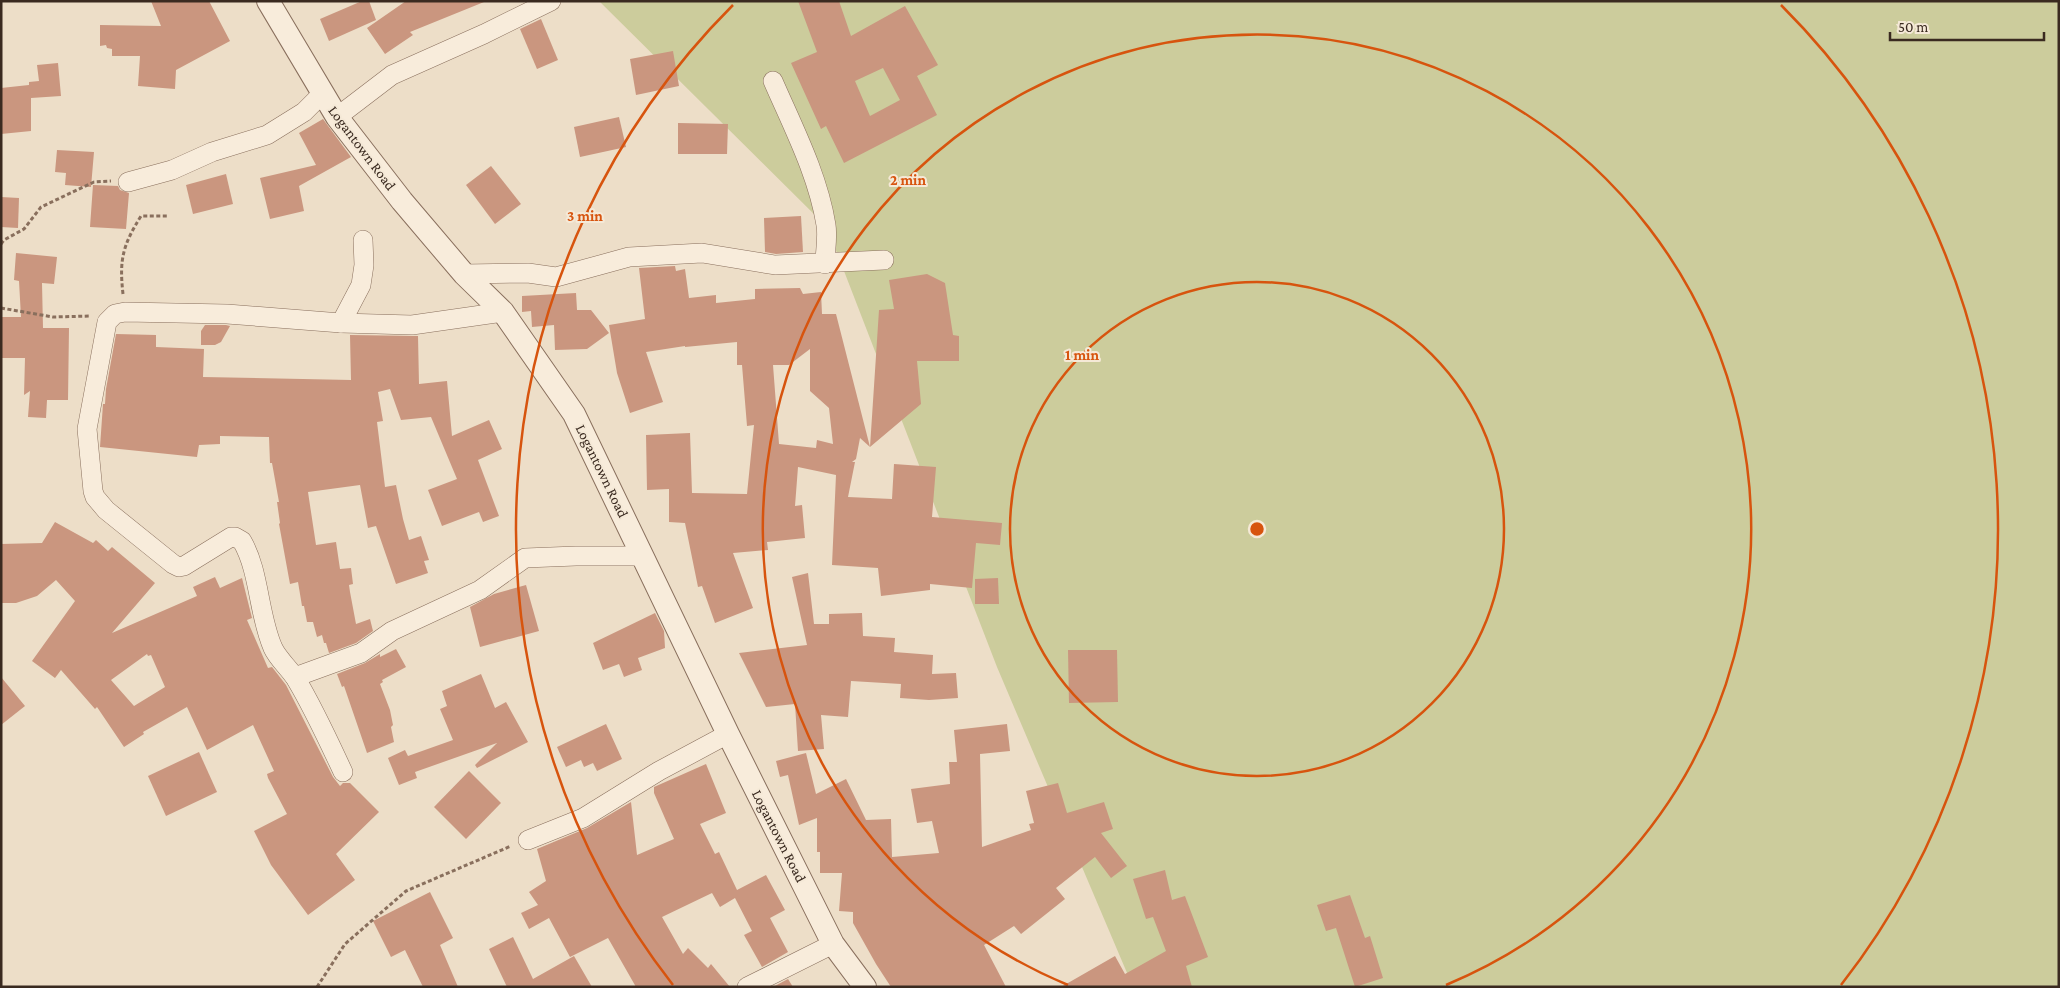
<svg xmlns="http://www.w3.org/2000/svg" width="2060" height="988" viewBox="0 0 2060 988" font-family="'Crimson Pro',serif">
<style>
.green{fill:#cccc9c}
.building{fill:#ca967f;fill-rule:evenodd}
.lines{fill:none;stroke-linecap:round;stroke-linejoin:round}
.minor-casing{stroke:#896f5d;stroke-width:20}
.tertiary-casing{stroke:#896f5d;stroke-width:24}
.path{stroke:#896f5d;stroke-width:3;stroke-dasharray:4 2.5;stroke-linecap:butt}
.minor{stroke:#f8ecdb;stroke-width:19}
.tertiary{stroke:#f8ecdb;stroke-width:22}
.ring{fill:none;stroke:#d7540e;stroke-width:2.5}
.labels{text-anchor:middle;stroke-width:4;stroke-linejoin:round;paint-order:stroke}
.street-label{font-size:15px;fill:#3a2a20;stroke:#f5e9d7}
.centre{fill:#d7540e;stroke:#f5e9d7;stroke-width:2.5}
.ring-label{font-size:15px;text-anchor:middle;font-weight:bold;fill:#d7540e;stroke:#f5e9d7;stroke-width:4;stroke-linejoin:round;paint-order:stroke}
</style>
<rect width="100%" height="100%" fill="#eddec8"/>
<path class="green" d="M 599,1 L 2059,1 L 2059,987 L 1133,987 L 997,667 L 827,227 Z"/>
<g class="building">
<path d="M 151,1 L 209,1 L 230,41 L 176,70 L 175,89 L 138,86 L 140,56 L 112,56 L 112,49 L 107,48 L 106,45 L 100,46 L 100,25 L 161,26 Z"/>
<path d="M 362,1 L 369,1 L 376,20 L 329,41 L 320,19 Z"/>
<path d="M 406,1 L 483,1 L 484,2 L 410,32 L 413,35 L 385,54 L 367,28 Z"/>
<path d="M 798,1 L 839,1 L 851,36 L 905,6 L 938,65 L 917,76 L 937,115 L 844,163 L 826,126 L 821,129 L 791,63 L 817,52 ZM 883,68 L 900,100 L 870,116 L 855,81 Z"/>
<path d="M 541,19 L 558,60 L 537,69 L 520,29 Z"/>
<path d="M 673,51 L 679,86 L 636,95 L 630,59 Z"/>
<path d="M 58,63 L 61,96 L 31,98 L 31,131 L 1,134 L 1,88 L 29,85 L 29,82 L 39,81 L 37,65 Z"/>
<path d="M 619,117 L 626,147 L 580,157 L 574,127 Z"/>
<path d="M 323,119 L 351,157 L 299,186 L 304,211 L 270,219 L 260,178 L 316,165 L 299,133 Z"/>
<path d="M 678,123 L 728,124 L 727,154 L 678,154 Z"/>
<path d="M 57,150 L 94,152 L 91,187 L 65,185 L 66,173 L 55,172 Z"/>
<path d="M 491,166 L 521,204 L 495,224 L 466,185 Z"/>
<path d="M 226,174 L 233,204 L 193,214 L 186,185 Z"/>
<path d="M 93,185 L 118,186 L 120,190 L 129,193 L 126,229 L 90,227 Z"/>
<path d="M 1,197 L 19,198 L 18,228 L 1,227 Z"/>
<path d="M 801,216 L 803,252 L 776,254 L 765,252 L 764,218 Z"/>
<path d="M 16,253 L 57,257 L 54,284 L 42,283 L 43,328 L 69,328 L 68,400 L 47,400 L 46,418 L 28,417 L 30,391 L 24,395 L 25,358 L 1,358 L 1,317 L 21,317 L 19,281 L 14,280 Z"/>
<path d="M 675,266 L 676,271 L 685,269 L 689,298 L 716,295 L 716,303 L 755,299 L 755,289 L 800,288 L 803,294 L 821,292 L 822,314 L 836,314 L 870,447 L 860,438 L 856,459 L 852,462 L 855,462 L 848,497 L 892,499 L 894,464 L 936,467 L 932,517 L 1002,523 L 1000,545 L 976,543 L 972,588 L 930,584 L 930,590 L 881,596 L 878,568 L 832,565 L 836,475 L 798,467 L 795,506 L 802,505 L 805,538 L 767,542 L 768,550 L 733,553 L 753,608 L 715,623 L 702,586 L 698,587 L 685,523 L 669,522 L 669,489 L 647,490 L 646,435 L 690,433 L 692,493 L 747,494 L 754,425 L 747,426 L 742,365 L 737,365 L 737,342 L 685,347 L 685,346 L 646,352 L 663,402 L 630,413 L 617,373 L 609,325 L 645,319 L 639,268 ZM 810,349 L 810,391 L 829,408 L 833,444 L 817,440 L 816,448 L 779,444 L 773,365 L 789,365 Z"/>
<path d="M 927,274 L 945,283 L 953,335 L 959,336 L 959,361 L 917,361 L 921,404 L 870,447 L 879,310 L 894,309 L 889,280 Z"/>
<path d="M 576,293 L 577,310 L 591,310 L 609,333 L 587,349 L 555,350 L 554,325 L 532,327 L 531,311 L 522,312 L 522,296 Z"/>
<path d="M 205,325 L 226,325 L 230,326 L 221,342 L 215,345 L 201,345 L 201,331 Z"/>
<path d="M 116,334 L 156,335 L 156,347 L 204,349 L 203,377 L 351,380 L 350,335 L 418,336 L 419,384 L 447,381 L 452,436 L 489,420 L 502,449 L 478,460 L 499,516 L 483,522 L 479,512 L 442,526 L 428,490 L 457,479 L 431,417 L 401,420 L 390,389 L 378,392 L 383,421 L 377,422 L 385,487 L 396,485 L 403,519 L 409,540 L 421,536 L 429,560 L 424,561 L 428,573 L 396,584 L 376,526 L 368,528 L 360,485 L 308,492 L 316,545 L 336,542 L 340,569 L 351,568 L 353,584 L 349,585 L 350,592 L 356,624 L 370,619 L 373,631 L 356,643 L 329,653 L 326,643 L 324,643 L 322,635 L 317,637 L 313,622 L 307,622 L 304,606 L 302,606 L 298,582 L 290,584 L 279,524 L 280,523 L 277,502 L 279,502 L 272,463 L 270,463 L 269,437 L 220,436 L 220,444 L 199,445 L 197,457 L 100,447 L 103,404 L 105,404 L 106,389 Z"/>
<path d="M 55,522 L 93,543 L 96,540 L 108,551 L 112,547 L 155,583 L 112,633 L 197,596 L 193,587 L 215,577 L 220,588 L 242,578 L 252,618 L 247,620 L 268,668 L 272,667 L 286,685 L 333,777 L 340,786 L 343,783 L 350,783 L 379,812 L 336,854 L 355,880 L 308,915 L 271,865 L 254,831 L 287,814 L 268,778 L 267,774 L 274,771 L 253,725 L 207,750 L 187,707 L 143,732 L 144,734 L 124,747 L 97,707 L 95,709 L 61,670 L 55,678 L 32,661 L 75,601 L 56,580 L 37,596 L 16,603 L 1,603 L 1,544 L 42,543 ZM 147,654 L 148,656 L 151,655 L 165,687 L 134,706 L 111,680 Z"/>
<path d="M 808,573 L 814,624 L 829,624 L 829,614 L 862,613 L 863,636 L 895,638 L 894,652 L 933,655 L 932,674 L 956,673 L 958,698 L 929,700 L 900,698 L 901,684 L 851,681 L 848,717 L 821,715 L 824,749 L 798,751 L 795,704 L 766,707 L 739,653 L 807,645 L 792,577 Z"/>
<path d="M 998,578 L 999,604 L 975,604 L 975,579 Z"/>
<path d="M 526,585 L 539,631 L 480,647 L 470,607 L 494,594 Z"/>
<path d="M 655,613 L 664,631 L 665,648 L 638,658 L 642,670 L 624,677 L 619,664 L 603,670 L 593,643 Z"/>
<path d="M 396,649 L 406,667 L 382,680 L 383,682 L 380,684 L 390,710 L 393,725 L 391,727 L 394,742 L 367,753 L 344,686 L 342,687 L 337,674 L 365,663 L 380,654 L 380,657 Z"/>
<path d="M 1068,650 L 1117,650 L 1118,702 L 1069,703 Z"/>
<path d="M 481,674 L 495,708 L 506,702 L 528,742 L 477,768 L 475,765 L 497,743 L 415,772 L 417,778 L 399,785 L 388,758 L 405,750 L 408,756 L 453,740 L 440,709 L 447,706 L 442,691 Z"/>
<path d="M 1,677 L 25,706 L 1,725 Z"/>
<path d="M 606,724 L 622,759 L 597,771 L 593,763 L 584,767 L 581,760 L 566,767 L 557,747 Z"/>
<path d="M 1007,724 L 1010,751 L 980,754 L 982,847 L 1031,830 L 1029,824 L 1034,823 L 1026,791 L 1058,783 L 1067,813 L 1104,802 L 1113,829 L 1101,833 L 1127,866 L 1111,878 L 1095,857 L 1056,888 L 1065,899 L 1021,934 L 1014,926 L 984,945 L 1006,987 L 891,987 L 876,964 L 853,923 L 853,912 L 839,911 L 842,873 L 820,873 L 820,852 L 817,852 L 817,818 L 799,825 L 788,775 L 780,777 L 776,761 L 806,753 L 816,794 L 846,779 L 866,820 L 891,819 L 892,857 L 939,853 L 932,821 L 917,823 L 911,789 L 950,784 L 949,762 L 957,762 L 954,730 Z"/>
<path d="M 199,752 L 217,792 L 166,816 L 148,776 Z"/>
<path d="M 706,764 L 726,813 L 700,824 L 715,854 L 719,852 L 737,890 L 766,875 L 785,910 L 770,918 L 788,952 L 762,967 L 744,935 L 752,931 L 735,898 L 720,907 L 712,893 L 662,917 L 683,954 L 688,948 L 708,968 L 711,964 L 730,987 L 636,987 L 608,938 L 570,957 L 549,918 L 529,929 L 521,913 L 538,905 L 529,892 L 546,881 L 537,849 L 587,828 L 631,802 L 637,855 L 674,839 L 654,793 L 654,787 Z"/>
<path d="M 469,771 L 501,803 L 466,839 L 434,807 Z"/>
<path d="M 1165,870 L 1172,900 L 1185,896 L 1208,957 L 1186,966 L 1192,987 L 1061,987 L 1115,956 L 1125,974 L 1166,951 L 1153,917 L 1146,919 L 1133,879 Z"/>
<path d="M 430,892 L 453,938 L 440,945 L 458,987 L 423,987 L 405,950 L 391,957 L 373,921 Z"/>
<path d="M 1350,895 L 1365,938 L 1370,936 L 1383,978 L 1355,987 L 1336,928 L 1326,931 L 1317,905 Z"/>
<path d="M 513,937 L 533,979 L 574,956 L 592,987 L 507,987 L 489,949 Z"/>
<path d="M 788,979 L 793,987 L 773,987 Z"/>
</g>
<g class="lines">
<defs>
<g id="minor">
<path d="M 773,81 C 793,127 818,175 826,225 C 828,237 825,252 825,264"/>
<path d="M 337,117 L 392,75 L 484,34 L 551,1"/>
<path d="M 128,182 L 172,170 L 212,152 L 267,135 L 304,112 L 323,93"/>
<path d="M 464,274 L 528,273 L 556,277 L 629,257 L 702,253 L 775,265 L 884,260"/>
<path d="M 341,323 L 361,285 L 364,265 L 363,240"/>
<path d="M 295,677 L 361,653 L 392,631 L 480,590 L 525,558 L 576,556 L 643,556"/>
<path d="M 343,772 C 328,740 314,709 296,679 C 289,668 278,659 273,648 C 258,614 260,572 242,541 L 235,537 L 231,537 L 184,566 L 179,567 L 173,564 L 106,510 L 95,497 L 93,491 L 87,429 L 107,322 L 115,314 L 125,312 L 227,314 L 341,323 L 412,325 L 503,312"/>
<path d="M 528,840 L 583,818 L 659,771 L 728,734"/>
<path d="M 747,987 L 833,944"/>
</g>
<path id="tertiary" d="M 268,1 L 337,117 L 402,201 L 464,274 L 503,312 L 574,414 L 728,734 L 833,944 L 865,987"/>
</defs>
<use href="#minor" class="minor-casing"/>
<use href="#tertiary" class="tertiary-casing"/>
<g class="path">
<path d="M 1,244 L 4,240 L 24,229 L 41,207 L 94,182 L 111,181"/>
<path d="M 123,294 C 119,259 123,245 141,216 L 168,216"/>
<path d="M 1,308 L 53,317 L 90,316"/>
<path d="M 317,987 L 345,944 L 406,891 L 511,846"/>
</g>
<use href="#minor" class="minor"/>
<use href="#tertiary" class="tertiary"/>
</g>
<g class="ring">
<circle cx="1257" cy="529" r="247"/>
<path d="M1068 985A494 494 0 1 1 1446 985"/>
<path d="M673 985A741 741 0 0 1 733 5M1781 5A741 741 0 0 1 1841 985"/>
</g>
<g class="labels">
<g class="street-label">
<text transform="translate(362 148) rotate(53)" y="5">Logantown Road</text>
<text transform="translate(602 471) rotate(64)" y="5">Logantown Road</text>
<text transform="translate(779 836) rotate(63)" y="5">Logantown Road</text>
</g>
</g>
<circle cx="1257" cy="529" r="8" class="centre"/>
<g class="ring-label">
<text x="908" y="185">2 min</text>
<text x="585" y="221">3 min</text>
<text x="1082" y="360">1 min</text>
</g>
<rect width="2060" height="988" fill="none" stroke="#3a2a20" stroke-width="5"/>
<path d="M1890 32v8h154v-8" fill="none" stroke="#3a2a20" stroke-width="2.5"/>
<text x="1898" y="32" font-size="15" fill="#3a2a20" stroke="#f5e9d7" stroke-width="4" paint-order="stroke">50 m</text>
</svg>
